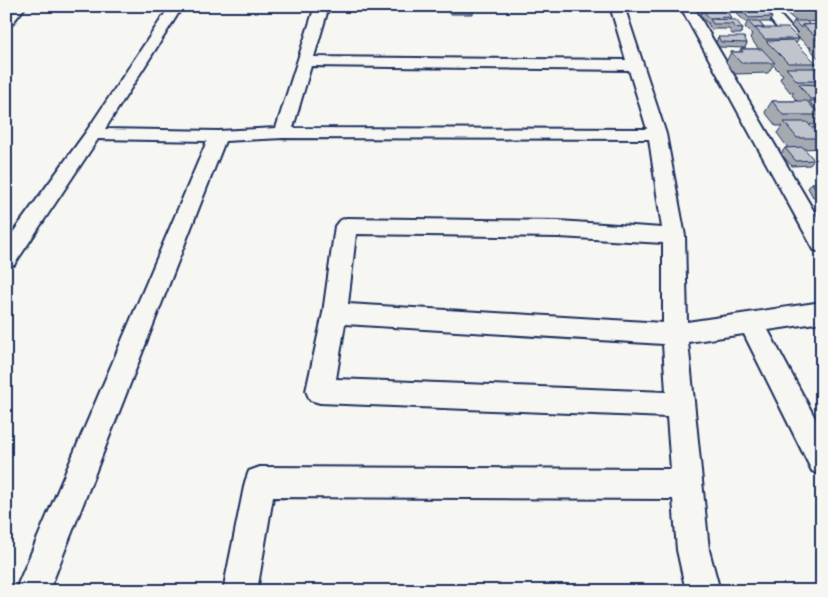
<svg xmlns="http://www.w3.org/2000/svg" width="828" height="597" viewBox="0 0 828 597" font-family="Sriracha,sans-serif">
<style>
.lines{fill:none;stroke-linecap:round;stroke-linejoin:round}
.minor-casing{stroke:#1b2f5e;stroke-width:4}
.minor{fill:#f6f6f2;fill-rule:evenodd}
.wall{fill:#a5a9b0;stroke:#1b2f5e;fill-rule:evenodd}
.building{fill:#c0c4cd;stroke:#1b2f5e}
</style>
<rect width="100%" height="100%" fill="#f6f6f2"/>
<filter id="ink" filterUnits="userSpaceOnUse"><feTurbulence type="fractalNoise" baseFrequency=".02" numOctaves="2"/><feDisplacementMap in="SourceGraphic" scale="10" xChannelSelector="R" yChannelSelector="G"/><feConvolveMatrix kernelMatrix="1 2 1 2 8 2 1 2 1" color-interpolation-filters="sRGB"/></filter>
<g filter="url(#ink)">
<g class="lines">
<defs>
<g id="minor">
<path d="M 13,6 L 26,6 L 11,25 L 6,26 L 6,13 Z"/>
<path d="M 170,6 L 183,6 L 105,129 L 218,131 L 276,128 L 315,6 L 329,6 L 314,57 L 626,60 L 610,6 L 624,6 L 666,134 L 685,236 L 687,322 L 822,302 L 822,322 L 768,330 L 822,431 L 822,476 L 812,471 L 744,334 L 688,342 L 709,550 L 720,591 L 686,591 L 677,550 L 673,499 L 273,497 L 257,591 L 223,591 L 245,482 L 249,471 L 260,467 L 671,469 L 667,417 L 320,403 L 310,400 L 306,391 L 323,313 L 335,226 L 339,221 L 346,218 L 559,221 L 662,228 L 649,139 L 283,138 L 225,141 L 49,591 L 15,591 L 207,141 L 98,139 L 14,265 L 6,267 L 6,242 L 86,132 ZM 311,66 L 629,70 L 647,129 L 293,128 ZM 356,234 L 559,237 L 663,243 L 663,323 L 348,304 ZM 345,324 L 663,344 L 666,392 L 336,379 Z"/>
<path d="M 680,6 L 693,6 L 822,225 L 822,252 L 814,250 Z"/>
<path d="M 759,6 L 772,6 L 822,62 L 822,77 L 816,75 Z"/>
</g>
</defs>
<use href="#minor" class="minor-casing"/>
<use href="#minor" class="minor"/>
</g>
<g class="wall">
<path d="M 448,6 L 474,6 L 473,14 L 449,14 Z"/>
<path d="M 693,6 L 735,6 L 733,10 L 725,10 L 731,17 L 730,20 L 743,29 L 741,34 L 732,34 L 729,29 L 711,29 L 708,24 L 709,23 L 707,23 L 700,15 L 703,10 L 696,10 Z"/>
<path d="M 742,6 L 767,6 L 765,10 L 772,17 L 770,22 L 759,22 L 764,28 L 799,39 L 796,43 L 816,63 L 813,68 L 822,69 L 822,148 L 804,149 L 814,160 L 810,165 L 792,166 L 781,154 L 785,148 L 788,148 L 777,133 L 782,126 L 776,126 L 765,112 L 772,101 L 797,101 L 792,95 L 794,92 L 790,92 L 780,79 L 783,74 L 782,74 L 773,65 L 768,73 L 735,74 L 726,62 L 731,52 L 739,52 L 741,49 L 759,49 L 750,38 L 752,34 L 745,27 L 747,23 L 737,14 L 740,9 L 745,9 ZM 812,124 L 815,128 L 812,128 L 810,125 Z"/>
<path d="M 771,6 L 822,6 L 822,8 L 820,8 L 822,9 L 822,16 L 818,21 L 807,22 L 810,25 L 822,24 L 822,66 L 818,62 L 820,60 L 810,49 L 811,47 L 809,47 L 796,35 L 798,33 L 791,26 L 794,21 L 796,21 L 785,12 L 786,10 L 775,10 Z"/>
<path d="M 718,37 L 747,43 L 745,48 L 719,47 L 716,42 Z"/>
<path d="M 812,183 L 822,183 L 822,197 L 813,197 L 808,188 Z"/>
<path d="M 819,206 L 822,206 L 822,221 L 815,211 Z"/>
</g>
<g class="building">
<path d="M 796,6 L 818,6 L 822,9 L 822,11 L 803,12 Z"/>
<path d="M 762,8 L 772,17 L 749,18 L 740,9 Z"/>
<path d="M 703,10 L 725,10 L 731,17 L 709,18 Z"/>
<path d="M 710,19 L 736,20 L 743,29 L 735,28 L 732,24 L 713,24 Z"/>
<path d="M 748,21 L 758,21 L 764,28 L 755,28 L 755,29 Z"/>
<path d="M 794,21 L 806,21 L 810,25 L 802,25 L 801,28 Z"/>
<path d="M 822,24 L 822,36 L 816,37 L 802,25 Z"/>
<path d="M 755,28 L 788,28 L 799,39 L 765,39 Z"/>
<path d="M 718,37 L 744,37 L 747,43 L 721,42 Z"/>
<path d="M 816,39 L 822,39 L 822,44 Z"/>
<path d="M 793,40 L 816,63 L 788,63 L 766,41 Z"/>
<path d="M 741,49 L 762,49 L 775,63 L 741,63 L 731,52 L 743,52 Z"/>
<path d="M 786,68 L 820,68 L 822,69 L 822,81 L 797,81 Z"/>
<path d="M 799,84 L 820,85 L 822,88 L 822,99 L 810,99 Z"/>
<path d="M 772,101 L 807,101 L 819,115 L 783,115 Z"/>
<path d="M 809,101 L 822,101 L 822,116 Z"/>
<path d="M 784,122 L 807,122 L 812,128 L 822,128 L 822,138 L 797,138 Z"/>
<path d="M 803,147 L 814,160 L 796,161 L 785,148 Z"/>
<path d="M 812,183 L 822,183 L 822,191 L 817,191 Z"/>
</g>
</g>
<rect width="828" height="597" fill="none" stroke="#f6f6f2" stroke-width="25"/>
<rect x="12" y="12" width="803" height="572" fill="none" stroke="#1b2f5e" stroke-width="2" filter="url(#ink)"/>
</svg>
